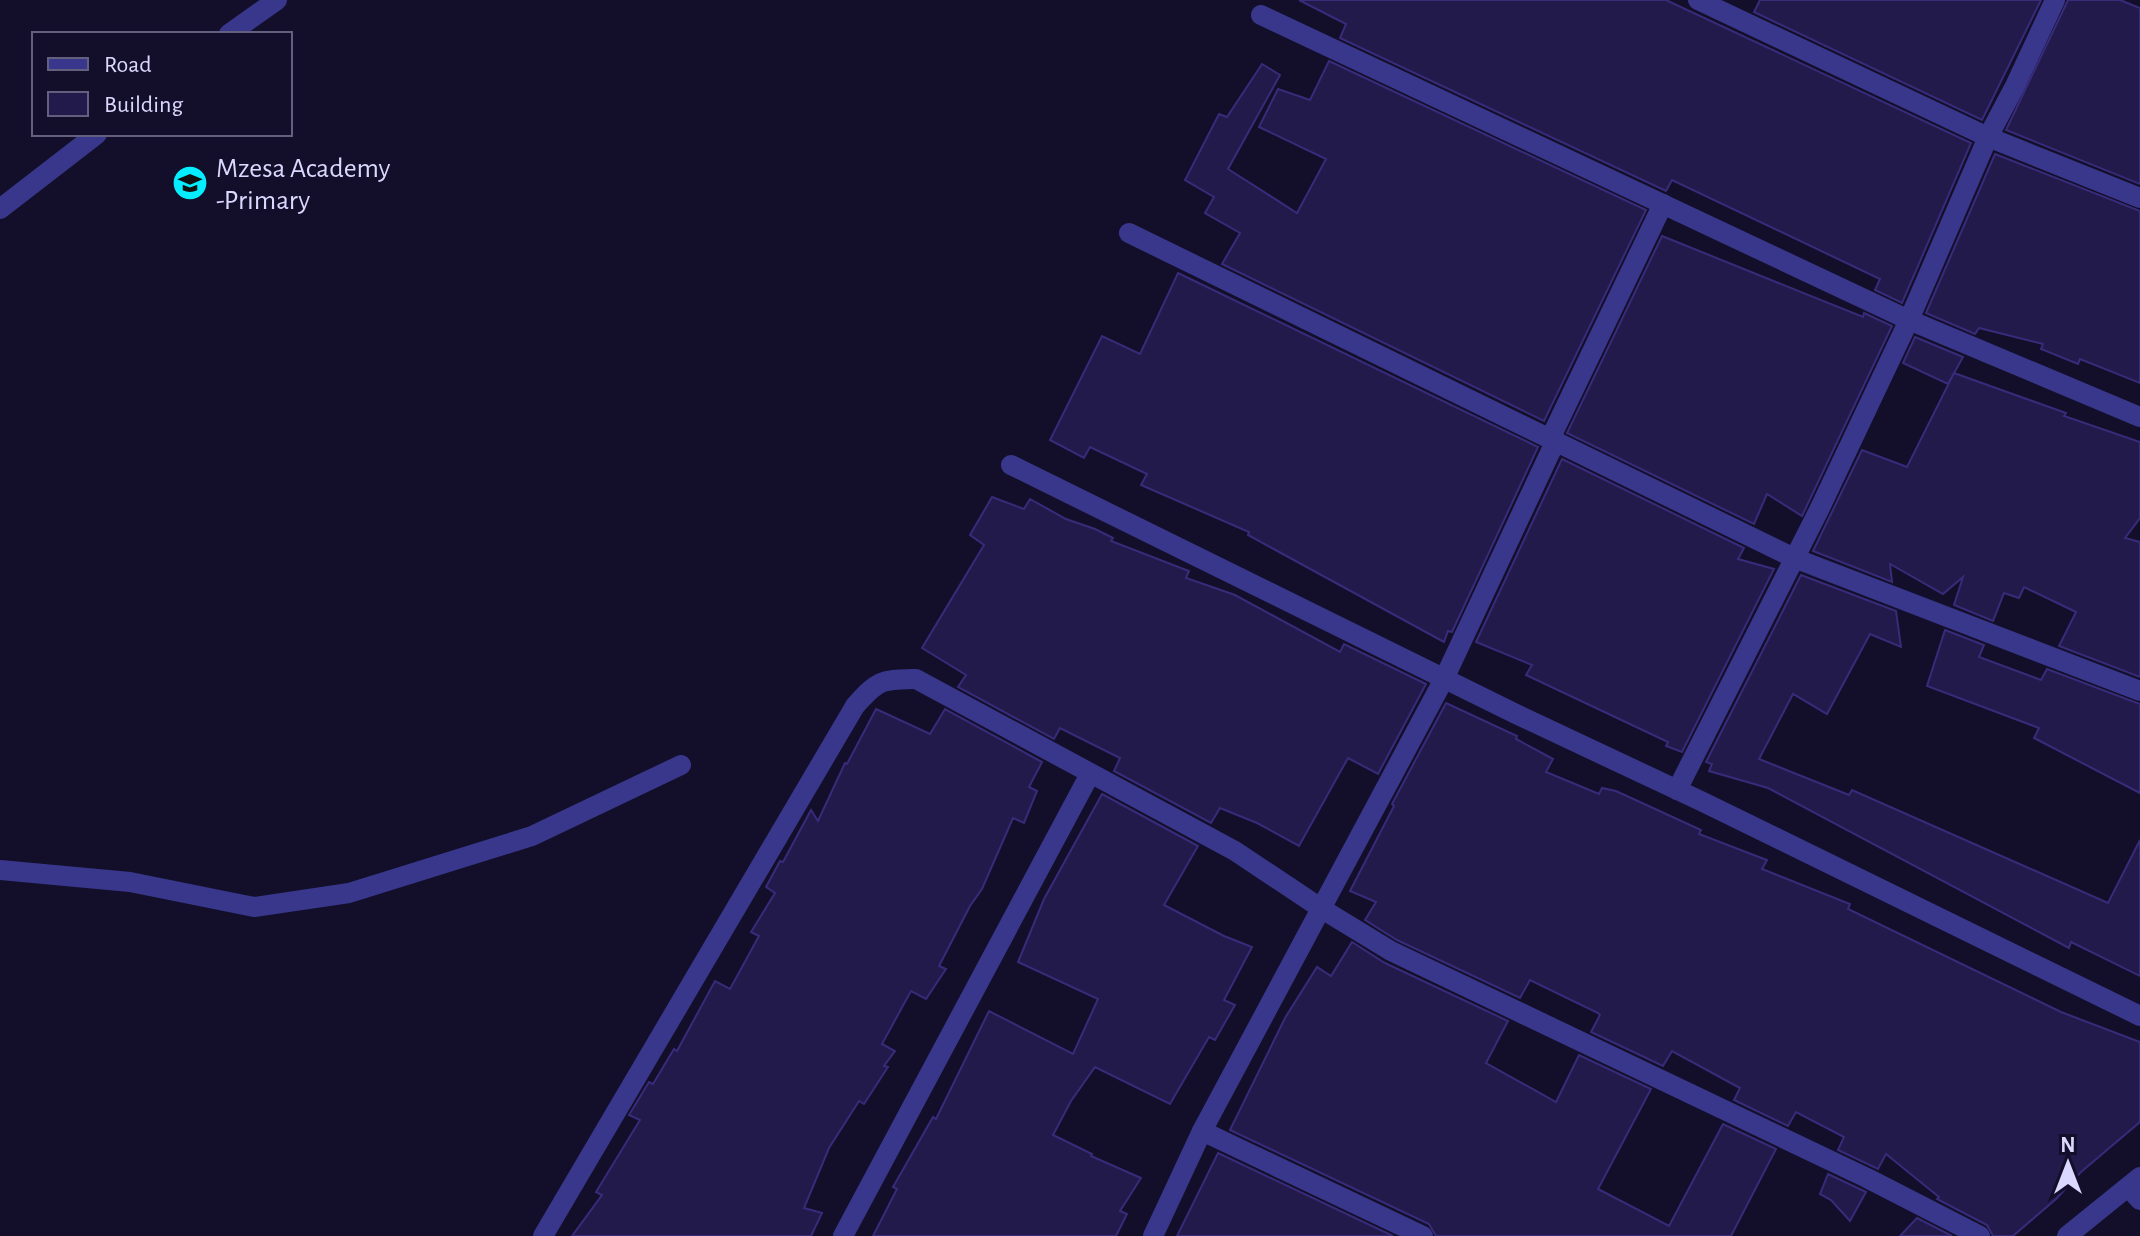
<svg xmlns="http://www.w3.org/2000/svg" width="2140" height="1236" viewBox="0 0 2140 1236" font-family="'Alegreya Sans',sans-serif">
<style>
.building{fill:#231a4c;stroke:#382b7a;stroke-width:2}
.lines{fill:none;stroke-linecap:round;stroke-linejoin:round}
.minor{stroke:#38378c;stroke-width:20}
.tertiary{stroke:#38378c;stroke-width:20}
.labels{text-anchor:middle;stroke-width:7;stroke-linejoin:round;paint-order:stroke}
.poi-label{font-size:28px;fill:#dbd8ff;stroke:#130f2a;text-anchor:start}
</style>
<rect width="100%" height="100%" fill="#130f2a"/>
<g class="building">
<path d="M 1299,0 L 1666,0 L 1971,143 L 1902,303 L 1875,290 L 1880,279 L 1672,180 L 1666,191 L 1340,38 L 1346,24 Z"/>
<path d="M 1760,0 L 2041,0 L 1982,120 L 1754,12 Z"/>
<path d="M 2068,0 L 2120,0 L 2140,8 L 2140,184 L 2006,130 Z"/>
<path d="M 1329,61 L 1646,210 L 1544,421 L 1222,264 L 1240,233 L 1205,213 L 1214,197 L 1185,180 L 1219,114 L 1227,117 L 1262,64 L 1280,75 L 1228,169 L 1297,213 L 1326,159 L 1259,127 L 1278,89 L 1310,100 Z"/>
<path d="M 1995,154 L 2140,211 L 2140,383 L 2080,359 L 2078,364 L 2041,349 L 2043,344 L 1979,328 L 1975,334 L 1926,313 Z"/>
<path d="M 1662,236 L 1863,317 L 1864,313 L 1892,326 L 1802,516 L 1767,494 L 1754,524 L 1567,433 Z"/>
<path d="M 1178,273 L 1538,447 L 1452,632 L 1448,631 L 1444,642 L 1248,535 L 1249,532 L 1141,485 L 1147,474 L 1090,447 L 1084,458 L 1050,440 L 1102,336 L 1140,354 Z"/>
<path d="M 1915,337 L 1963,357 L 1948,384 L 1903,363 Z"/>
<path d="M 1954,373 L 2066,413 L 2064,416 L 2140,442 L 2140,518 L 2125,538 L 2140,542 L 2140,677 L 2059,646 L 2076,612 L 2024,587 L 2019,598 L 2004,593 L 1993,621 L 1954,605 L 1963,577 L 1943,594 L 1890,564 L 1892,582 L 1813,551 L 1862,450 L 1907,467 Z"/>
<path d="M 1562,459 L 1744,548 L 1738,559 L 1774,569 L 1682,752 L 1666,746 L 1668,742 L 1526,675 L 1532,665 L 1476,642 Z"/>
<path d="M 992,497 L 1024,509 L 1030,499 L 1066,519 L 1095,529 L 1113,538 L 1111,541 L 1189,571 L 1186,578 L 1235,595 L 1340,652 L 1344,644 L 1426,684 L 1378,774 L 1348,758 L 1299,846 L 1257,823 L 1220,808 L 1211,823 L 1114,771 L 1120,758 L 1060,728 L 1054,739 L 958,687 L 966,675 L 922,648 L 984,545 L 970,535 Z"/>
<path d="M 1801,575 L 1896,611 L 1901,647 L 1870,634 L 1827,714 L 1793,694 L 1759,759 L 1849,795 L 1852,790 L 2108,903 L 2140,840 L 2140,976 L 2071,942 L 2069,948 L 1768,788 L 1709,771 L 1712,764 L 1706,762 Z"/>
<path d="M 1945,630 L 1984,645 L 1979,657 L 2041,680 L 2047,669 L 2140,704 L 2140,793 L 2034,738 L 2039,728 L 1927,686 Z"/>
<path d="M 1446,703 L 1517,736 L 1516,739 L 1553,759 L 1546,772 L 1599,794 L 1602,788 L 1616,791 L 1701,830 L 1699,834 L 1767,860 L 1762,869 L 1850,904 L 1848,909 L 2061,1012 L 2140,1042 L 2140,1122 L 2081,1172 L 2056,1199 L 2013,1236 L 1993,1236 L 1987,1225 L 1937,1199 L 1939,1197 L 1886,1154 L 1878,1169 L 1838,1150 L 1844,1137 L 1796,1112 L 1788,1126 L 1734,1100 L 1740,1088 L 1672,1051 L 1663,1066 L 1591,1032 L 1600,1015 L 1598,1013 L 1530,980 L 1520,998 L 1397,940 L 1365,920 L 1376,902 L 1350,891 L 1394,806 L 1392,804 Z"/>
<path d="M 876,709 L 930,734 L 945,709 L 1042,762 L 1029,787 L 1037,791 L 1024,823 L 1013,818 L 982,889 L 970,906 L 939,966 L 946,969 L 926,999 L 911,991 L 882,1044 L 895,1051 L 884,1066 L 888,1067 L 864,1104 L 859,1101 L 829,1148 L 804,1208 L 822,1213 L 811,1236 L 572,1236 L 602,1195 L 596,1192 L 640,1120 L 629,1115 L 649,1082 L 653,1084 L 674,1049 L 677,1051 L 715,981 L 730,989 L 759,936 L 751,932 L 775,893 L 766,887 L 780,861 L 783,862 L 811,810 L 818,821 L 845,763 L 847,764 Z"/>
<path d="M 1102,794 L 1198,846 L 1164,905 L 1224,936 L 1252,947 L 1224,1000 L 1235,1005 L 1215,1040 L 1209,1037 L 1170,1104 L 1095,1067 L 1071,1101 L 1053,1135 L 1092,1154 L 1091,1156 L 1141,1178 L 1120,1211 L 1127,1214 L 1116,1236 L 873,1236 L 897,1189 L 893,1187 L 933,1117 L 936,1119 L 989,1011 L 1073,1054 L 1098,999 L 1018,962 L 1044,899 Z"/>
<path d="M 1352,942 L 1385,963 L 1508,1021 L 1486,1063 L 1556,1102 L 1579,1055 L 1651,1089 L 1598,1189 L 1669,1226 L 1723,1124 L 1776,1149 L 1731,1236 L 1436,1236 L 1429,1224 L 1230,1130 L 1285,1018 L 1317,967 L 1331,976 Z"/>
<path d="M 1218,1153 L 1393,1236 L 1177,1236 Z"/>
<path d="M 1828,1174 L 1866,1192 L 1850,1221 L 1831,1200 L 1820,1194 Z"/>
<path d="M 1917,1218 L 1952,1236 L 1900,1236 Z"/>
</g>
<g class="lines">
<g class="minor">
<path d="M 1698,0 L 1988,137 L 2140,198"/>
<path d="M 1261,15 L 1909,320 L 2140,417"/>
<path d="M 229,34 L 277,0"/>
<path d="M 0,209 L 97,134"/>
<path d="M 1129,233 L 1794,558 L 2140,691"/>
<path d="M 1551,437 L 1663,204"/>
<path d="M 1011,465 L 1516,714 L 1703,802 L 2140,1016"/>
<path d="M 1677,790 L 1819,510 L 1909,320 L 1988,137 L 2015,86 L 2055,0"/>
<path d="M 0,870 L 130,882 L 254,907 L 349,893 L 532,836 L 681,765"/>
<path d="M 1202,1131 L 1423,1236"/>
<path d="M 2129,1188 L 2140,1200"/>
<path d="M 543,1236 L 855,706 C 879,679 881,680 916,679 L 1235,851 L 1322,909 L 1391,951 L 1867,1178 L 1980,1236"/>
<path d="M 843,1236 L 1090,774"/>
<path d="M 1153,1236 L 1202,1131 L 1444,679 L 1556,440"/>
</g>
<path class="tertiary" d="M 2067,1236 L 2140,1177"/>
</g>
<defs>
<symbol id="school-disc" viewBox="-11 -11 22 22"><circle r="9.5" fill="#04eeff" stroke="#130f2a"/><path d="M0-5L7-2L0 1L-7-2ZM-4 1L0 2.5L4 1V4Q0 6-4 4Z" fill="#111"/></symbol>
</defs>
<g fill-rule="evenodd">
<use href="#school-disc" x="170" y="163" width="40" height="40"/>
</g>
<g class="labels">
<g class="poi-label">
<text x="216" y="177">Mzesa Academy<tspan x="216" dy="32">-Primary</tspan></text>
</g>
</g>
<rect x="32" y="32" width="260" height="104" fill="#130f2a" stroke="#635f7f" stroke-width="2"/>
<rect x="48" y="58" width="40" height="12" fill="#38378c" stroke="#635f7f" stroke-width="2"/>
<text x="104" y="72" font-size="24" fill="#dbd8ff">Road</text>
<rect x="48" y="92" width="40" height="24" fill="#231a4c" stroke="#635f7f" stroke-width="2"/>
<text x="104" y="112" font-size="24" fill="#dbd8ff">Building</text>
<g transform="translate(2068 1164)" stroke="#130f2a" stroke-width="6" paint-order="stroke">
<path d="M0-6L14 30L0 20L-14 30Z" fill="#dbd8ff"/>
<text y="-12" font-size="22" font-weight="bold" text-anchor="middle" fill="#dbd8ff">N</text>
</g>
</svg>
